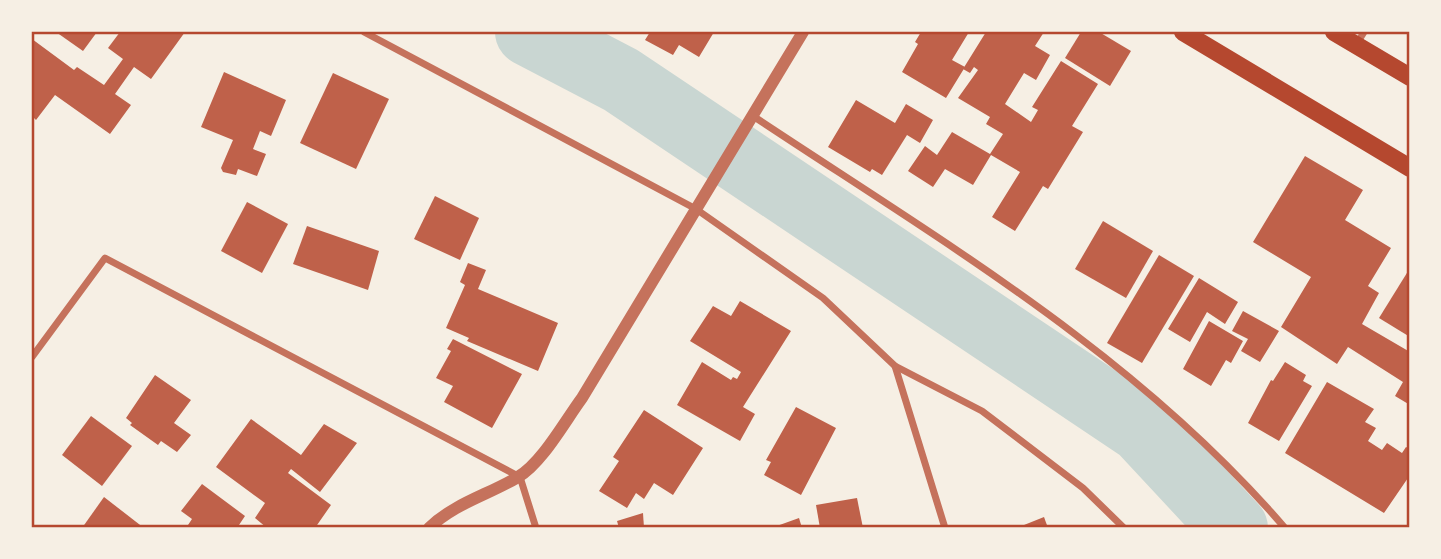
<svg xmlns="http://www.w3.org/2000/svg" width="1441" height="559" viewBox="0 0 1441 559" font-family="'PT Sans',sans-serif">
<style>
.lines{fill:none;stroke-linecap:round;stroke-linejoin:round}
.river{stroke:#c9d6d2;stroke-width:68}
.building{fill:#bf614a}
.minor{stroke:#c5725c;stroke-width:7}
.tertiary{stroke:#c5725c;stroke-width:12}
.primary{stroke:#b5482f;stroke-width:18}
.neatline{fill:none;stroke:#b5482f;stroke-width:2.5}
</style>
<rect width="100%" height="100%" fill="#f6efe4"/>
<g class="lines">
<path class="river" d="M 529,32 L 621,80 L 1142,429 L 1234,528"/>
</g>
<g class="building">
<path d="M 56,32 L 97,32 L 83,51 Z"/>
<path d="M 120,32 L 185,32 L 151,79 L 134,67 L 115,94 L 131,105 L 110,134 L 55,95 L 36,120 L 32,116 L 32,39 L 74,70 L 77,67 L 104,85 L 123,59 L 108,48 Z"/>
<path d="M 650,32 L 714,32 L 699,57 L 679,45 L 673,55 L 645,40 Z"/>
<path d="M 921,32 L 969,32 L 952,60 L 965,67 L 946,98 L 902,72 L 918,44 L 915,42 Z"/>
<path d="M 986,32 L 1044,32 L 1035,46 L 1050,55 L 1036,80 L 1024,73 L 1005,104 L 1031,122 L 1038,110 L 1032,107 L 1061,61 L 1098,84 L 1072,126 L 1083,132 L 1048,189 L 1043,186 L 1015,231 L 992,217 L 1020,172 L 991,155 L 973,185 L 945,169 L 933,187 L 908,171 L 925,146 L 937,155 L 952,132 L 990,154 L 1003,134 L 986,124 L 990,117 L 958,98 L 978,70 L 974,67 L 970,73 L 963,69 Z"/>
<path d="M 1081,32 L 1099,32 L 1131,51 L 1110,86 L 1065,58 Z"/>
<path d="M 224,72 L 286,100 L 271,136 L 260,131 L 253,149 L 266,154 L 257,176 L 238,169 L 236,175 L 223,172 L 221,168 L 233,140 L 201,127 Z"/>
<path d="M 333,73 L 389,99 L 356,169 L 300,143 Z"/>
<path d="M 856,100 L 895,123 L 906,104 L 933,120 L 920,143 L 907,135 L 882,175 L 872,169 L 870,172 L 828,147 Z"/>
<path d="M 1305,156 L 1363,190 L 1345,220 L 1391,248 L 1368,286 L 1379,293 L 1362,324 L 1410,352 L 1410,405 L 1395,396 L 1403,382 L 1348,347 L 1337,364 L 1281,327 L 1311,277 L 1253,242 Z"/>
<path d="M 435,196 L 479,218 L 460,260 L 414,239 Z"/>
<path d="M 247,202 L 288,224 L 262,273 L 221,251 Z"/>
<path d="M 1103,221 L 1153,251 L 1126,298 L 1075,269 Z"/>
<path d="M 307,226 L 379,251 L 368,290 L 293,264 Z"/>
<path d="M 1159,255 L 1194,276 L 1142,363 L 1107,343 Z"/>
<path d="M 468,263 L 486,270 L 478,289 L 558,323 L 538,371 L 467,341 L 469,338 L 446,328 L 465,285 L 460,282 Z"/>
<path d="M 1410,268 L 1410,337 L 1379,318 Z"/>
<path d="M 1199,278 L 1238,302 L 1225,324 L 1207,312 L 1190,342 L 1168,329 Z"/>
<path d="M 740,301 L 791,331 L 743,407 L 755,414 L 740,441 L 677,405 L 702,362 L 731,380 L 733,377 L 737,379 L 741,372 L 690,341 L 713,306 L 731,316 Z"/>
<path d="M 1243,311 L 1279,331 L 1260,362 L 1241,351 L 1248,339 L 1232,331 Z"/>
<path d="M 1209,321 L 1243,341 L 1231,363 L 1226,360 L 1211,386 L 1183,369 Z"/>
<path d="M 453,339 L 522,374 L 492,428 L 444,402 L 453,386 L 436,378 L 451,351 L 447,349 Z"/>
<path d="M 1285,362 L 1306,375 L 1303,381 L 1312,386 L 1279,441 L 1248,423 L 1271,380 L 1273,381 Z"/>
<path d="M 155,375 L 191,400 L 174,423 L 191,435 L 177,452 L 161,441 L 158,445 L 130,425 L 132,423 L 126,418 Z"/>
<path d="M 1327,382 L 1374,409 L 1365,422 L 1376,428 L 1368,441 L 1382,450 L 1387,443 L 1402,453 L 1406,447 L 1410,449 L 1410,475 L 1384,513 L 1285,453 Z"/>
<path d="M 796,407 L 836,428 L 801,495 L 764,475 L 771,462 L 766,460 Z"/>
<path d="M 644,410 L 703,448 L 673,495 L 654,483 L 644,499 L 636,493 L 627,508 L 599,491 L 619,461 L 613,457 Z"/>
<path d="M 91,416 L 132,446 L 102,486 L 62,455 Z"/>
<path d="M 251,419 L 301,455 L 324,424 L 357,443 L 320,492 L 291,469 L 288,473 L 331,505 L 315,528 L 267,528 L 255,518 L 265,503 L 216,467 Z"/>
<path d="M 202,484 L 245,516 L 237,528 L 186,528 L 192,519 L 181,511 Z"/>
<path d="M 104,497 L 144,528 L 82,528 Z"/>
<path d="M 857,498 L 863,528 L 820,528 L 816,505 Z"/>
<path d="M 643,513 L 644,528 L 619,528 L 617,521 Z"/>
<path d="M 1044,517 L 1048,528 L 1019,528 L 1019,527 Z"/>
<path d="M 799,518 L 802,528 L 774,528 L 774,527 Z"/>
</g>
<g class="lines">
<g class="minor">
<path d="M 364,32 L 696,209 L 823,298 L 895,366 L 982,411 L 1083,488 L 1124,528"/>
<path d="M 1356,45 L 1364,32"/>
<path d="M 753,116 C 941,241 1136,354 1285,528"/>
<path d="M 32,357 L 105,258 L 520,477 L 536,528"/>
<path d="M 895,366 L 945,528"/>
</g>
<path class="tertiary" d="M 429,528 C 455,503 488,495 518,477 C 542,463 565,421 582,398 L 803,32"/>
<g class="primary">
<path d="M 1183,32 L 1410,168"/>
<path d="M 1334,32 L 1410,77"/>
</g>
</g>
<rect width="1441" height="559" fill="none" stroke="#f6efe4" stroke-width="66"/>
<rect x="33" y="33" width="1375" height="493" class="neatline"/>
</svg>
